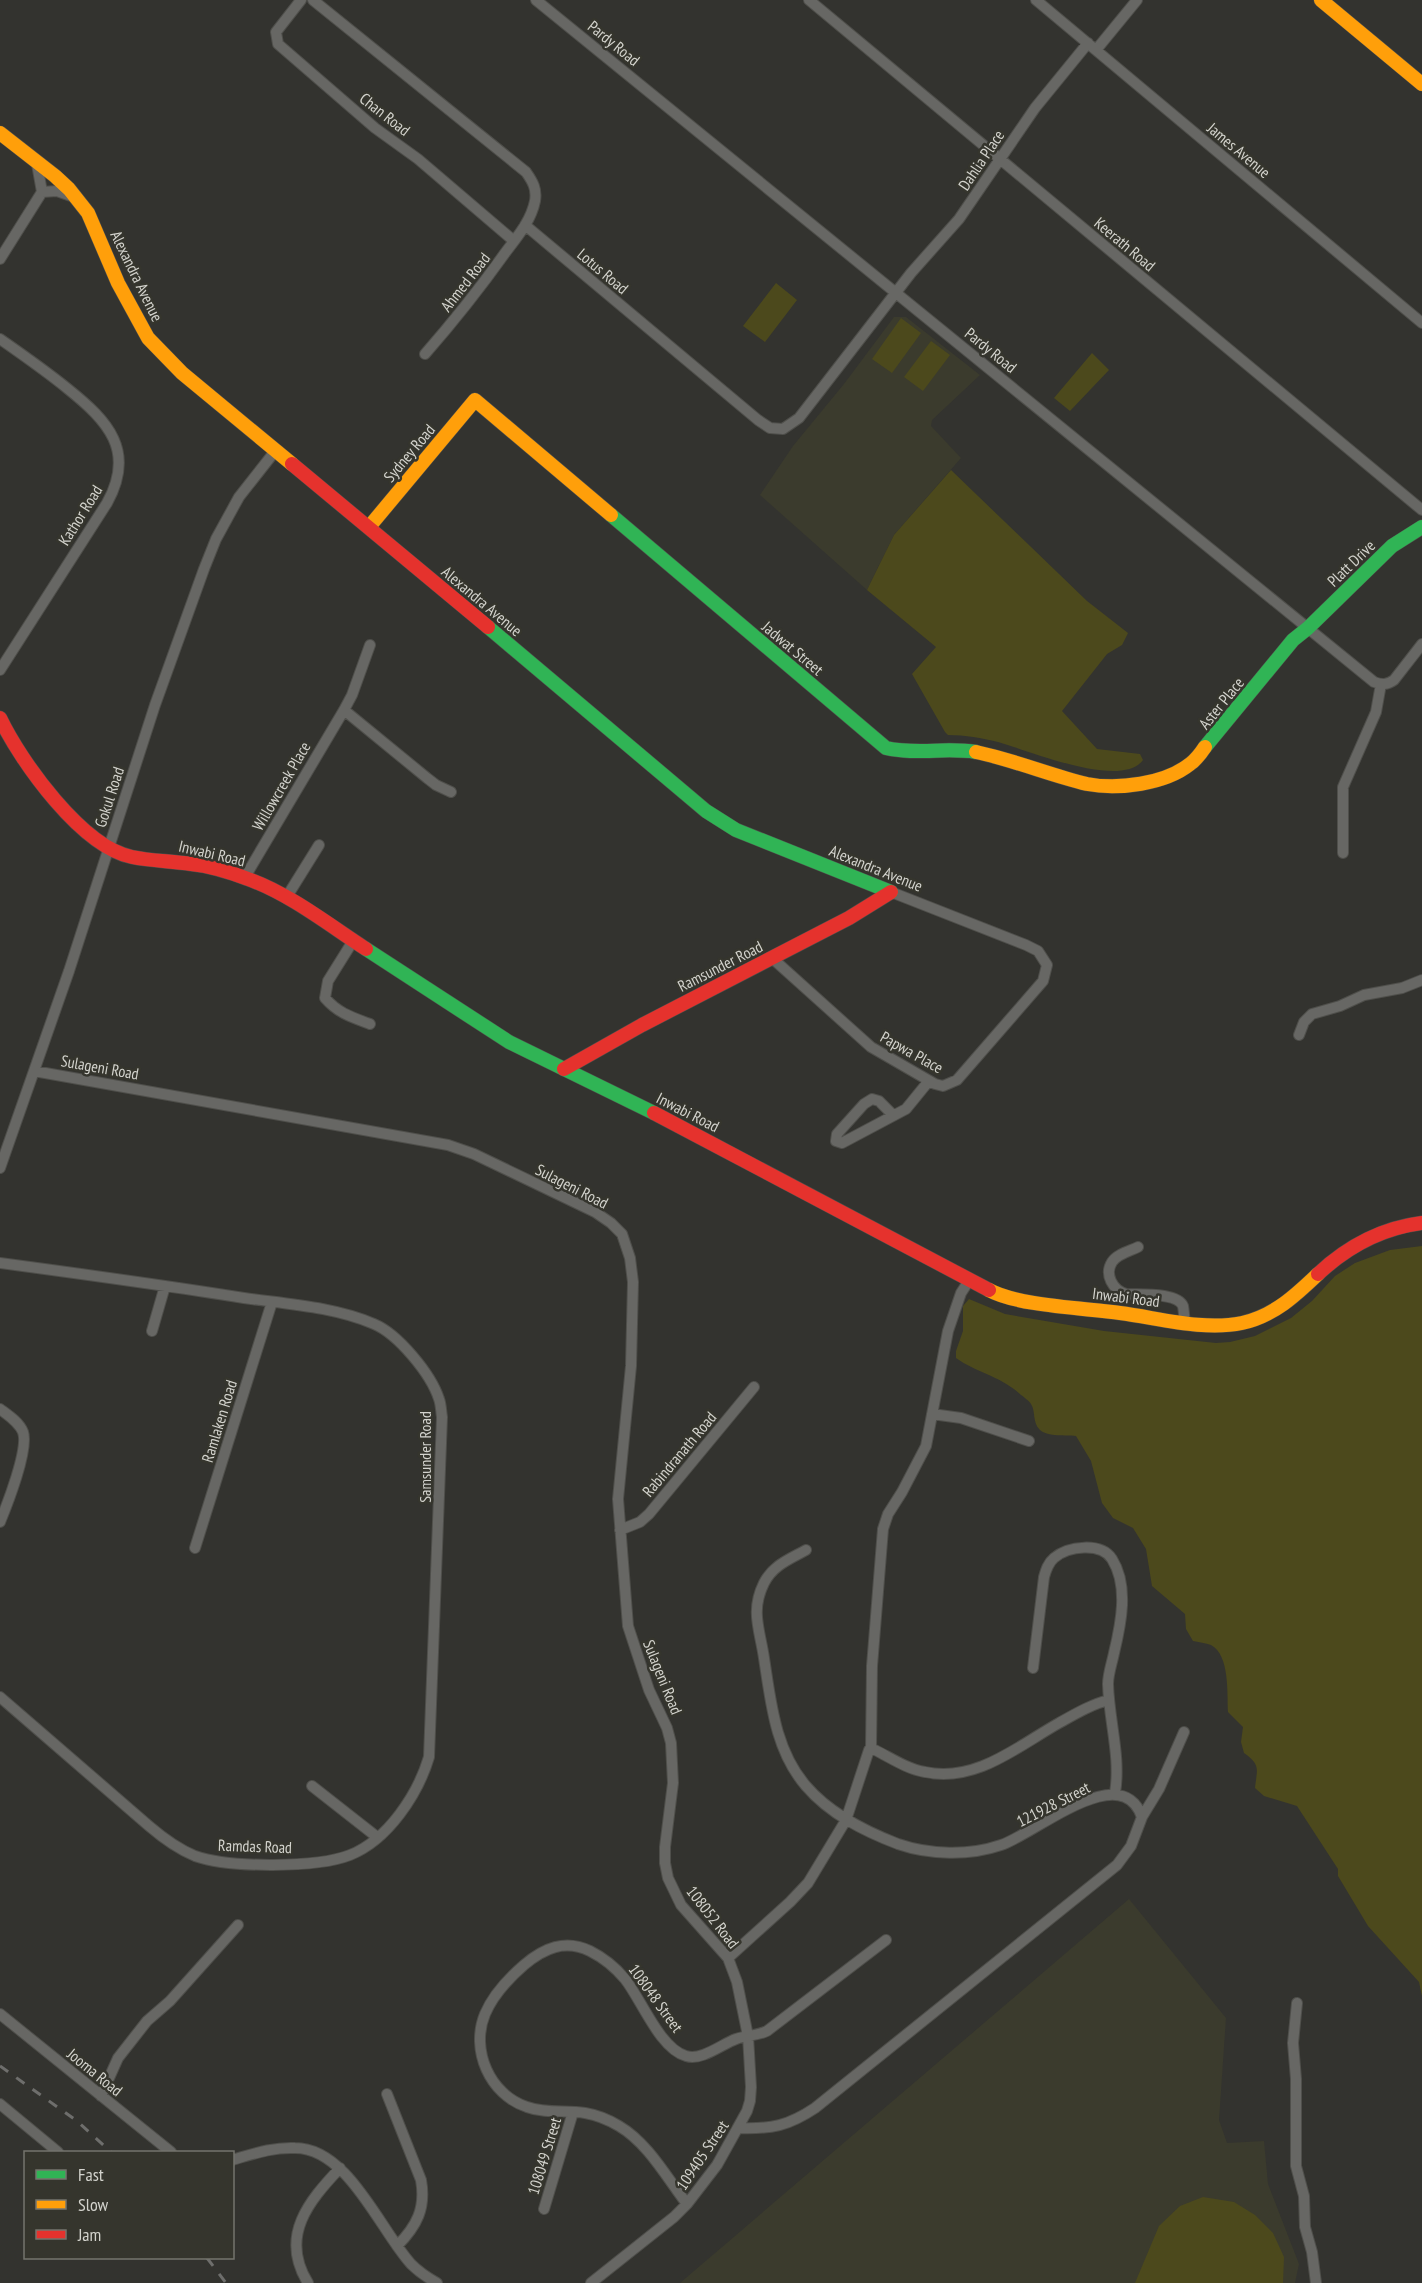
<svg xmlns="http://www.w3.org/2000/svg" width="1422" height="2283" viewBox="0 0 1422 2283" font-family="'PT Sans Narrow',sans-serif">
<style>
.built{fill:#3b3b2d}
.green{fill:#4c491c}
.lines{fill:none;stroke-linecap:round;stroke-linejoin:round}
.street-casing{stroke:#4f4f4b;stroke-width:12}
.fast-casing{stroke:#4f4f4b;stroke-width:15}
.slow-casing{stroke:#4f4f4b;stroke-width:15}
.jam-casing{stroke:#4f4f4b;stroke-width:15}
.street{stroke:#676764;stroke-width:10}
.fast{stroke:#30b455;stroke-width:14}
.slow{stroke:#ff9f0a;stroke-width:14}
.jam{stroke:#e5322d;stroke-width:14}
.rail{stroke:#6e6e6c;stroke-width:3;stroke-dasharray:10 10;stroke-linecap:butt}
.labels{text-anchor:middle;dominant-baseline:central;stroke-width:5;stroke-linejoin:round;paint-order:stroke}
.street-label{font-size:16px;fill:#d3d3cd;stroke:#35352d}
</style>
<rect width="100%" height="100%" fill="#33332f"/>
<path class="built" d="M894,317H906L980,375L932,420L931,426L961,458L894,535L867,590L760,495L793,446L844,384Z
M1129,1899L1226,2018L1219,2120L1227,2143L1264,2141L1268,2184L1299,2264L1295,2283H680Z"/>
<path class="green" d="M776,283L797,300L765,342L743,326Z
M901,318L921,333L892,373L872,359Z
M931,341L950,355L923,391L904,377Z
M1092,353L1109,370L1070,411L1054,398Z
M951,470L1087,601L1128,633L1122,645L1107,654L1062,711L1097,749L1140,754L1143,760C1121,790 1028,750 998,742C981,738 966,735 948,735L945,732L912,674L936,647L867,590L894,535Z
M1422,1246V1996L1419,1982L1368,1926L1338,1876V1869L1297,1806L1264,1796L1255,1788C1257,1769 1261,1765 1244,1753L1241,1742L1243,1727L1228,1712C1227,1694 1230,1655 1211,1645C1206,1643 1198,1642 1193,1641L1186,1629L1185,1614L1152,1586L1146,1549L1133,1528L1113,1518L1102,1503L1091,1461L1076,1436C1066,1435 1048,1437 1040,1430C1032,1422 1036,1412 1031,1404C1029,1401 1024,1397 1021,1395C1001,1376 977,1373 956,1358V1351L963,1331V1306L969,1299L1005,1314L1104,1331L1216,1343L1230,1342L1255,1336L1291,1318L1312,1301L1335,1276L1355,1263L1390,1250Z
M1203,2197L1234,2202L1255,2215L1273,2233L1284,2257L1283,2283H1135L1159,2226L1180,2206Z"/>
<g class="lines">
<g class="street-casing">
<path id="street" d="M301,0L276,32L278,44L375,128L418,159L514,241
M313,0L526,172C533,182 537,189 535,201C531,221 517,237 505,253C480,288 453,322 425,354
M536,0L1374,682C1382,685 1387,685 1394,680L1422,644
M809,0L1422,510
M1036,0L1422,323
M1096,50L1137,0
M42,192L57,191L74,197
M525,225L758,420L770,428L783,429L799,418L911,273L959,219L1035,108L1088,43
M0,259L42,192L37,164
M0,339C23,355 46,371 68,389C108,421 136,451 107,503L0,670
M344,710L427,778L436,785L451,792
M1343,853V787L1376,712L1381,684
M245,877L344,710L352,695L370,645
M286,898L319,845
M353,941L328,981L325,998C338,1013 351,1017 370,1024
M772,958L871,1047L935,1084L943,1086L957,1080L1043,981L1047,965L1038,951L1026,945L891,892
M1299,1035L1304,1022L1312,1014L1340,1006L1364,995L1402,988L1422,980
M34,1071L448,1145L474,1154L595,1212L611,1223L622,1234L630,1258L633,1282L631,1366L618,1499L628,1626L649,1690L667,1728L671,1743L673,1783L665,1847V1863L668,1878L681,1905L728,1958L737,1982L748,2036L751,2087L750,2101L747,2111L717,2165L687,2204L674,2217L591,2283
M893,1115L879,1101L872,1099L864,1104L837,1134L836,1141L842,1143L906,1109L928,1082
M0,1168L69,971L155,705L204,569L216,539L239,497L276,450
M1138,1247C1130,1251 1117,1254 1112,1262C1104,1275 1113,1290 1126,1294C1139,1295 1177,1292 1183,1306C1184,1311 1184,1317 1185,1322
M0,1263C82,1274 163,1285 244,1298C287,1304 335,1307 374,1324C398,1334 431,1374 439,1399C441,1404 441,1411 442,1417L429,1757C418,1794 388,1840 350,1855C317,1868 229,1868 195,1856C178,1849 163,1838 149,1826L0,1697
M152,1331L165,1286
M0,1409C8,1415 19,1422 23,1432C29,1449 7,1505 0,1522
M932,1414L961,1418L1029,1441
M620,1530L640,1522L649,1514L754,1387
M195,1548L272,1302
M1033,1668L1044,1577C1046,1570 1048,1563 1054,1558C1068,1546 1101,1542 1112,1559C1129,1586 1121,1624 1114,1653C1112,1663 1108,1674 1108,1684C1109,1721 1121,1757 1115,1793
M871,1749L872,1666L883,1529L888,1514L902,1492L926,1446L948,1331L961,1293L970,1279
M312,1786L377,1837
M1142,1817L1159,1789L1184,1732
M728,1958L790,1902L808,1883L846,1820L869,1750H875C891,1758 907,1769 925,1772C976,1783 1018,1746 1059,1723C1075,1714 1092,1704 1109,1700
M1297,2003L1293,2043L1296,2079V2166L1304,2196L1305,2227L1312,2252L1316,2283
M0,2014L171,2152
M387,2094L421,2180C426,2208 417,2226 397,2246
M101,2096L118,2058L147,2021L170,2001L238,1925
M0,2104L58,2152
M740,2128C772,2129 788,2126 815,2108L1117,1865L1131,1846L1142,1817C1121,1758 1035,1834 1001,1845C969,1856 930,1855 898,1844C864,1831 830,1814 806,1786C775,1750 771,1703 764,1658C760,1630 750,1611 764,1583C773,1565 790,1559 806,1550
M232,2160C253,2154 273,2147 295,2148C348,2148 380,2230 411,2264C419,2272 428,2278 437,2283
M687,2204C667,2178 648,2143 619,2126C609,2120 597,2115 585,2113C566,2110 546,2114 527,2107C490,2095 470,2050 485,2014C493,1995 509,1978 524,1965C544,1948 565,1939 590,1951C604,1958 615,1967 625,1979C641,1999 660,2049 686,2056C702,2061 722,2044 736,2039C747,2035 757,2036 767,2031L886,1940
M544,2209L573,2112
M308,2283C279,2236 309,2201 340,2168"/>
</g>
<g class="fast-casing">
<path id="fast" d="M611,515L886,748C916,755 946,747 976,752
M488,627L706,811L736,830L891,892
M1205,747L1293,640L1308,628L1392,546L1422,527
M366,949L509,1042L654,1113"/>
</g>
<g class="slow-casing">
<path id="slow" d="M1321,0L1422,84
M0,133L55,176L69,189L88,213L118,283L148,338L182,373L292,464
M369,527L475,400L611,515
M976,752C1014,760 1050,775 1087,784C1118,790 1165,784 1190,764C1196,760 1201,753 1205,747
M989,1290C1018,1306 1085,1308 1120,1313C1159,1318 1203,1331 1242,1323C1274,1316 1296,1295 1318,1274"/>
</g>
<g class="jam-casing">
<path id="jam" d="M292,464L488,627
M0,718C21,762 82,847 132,857C151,861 171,861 191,864C210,866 230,872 248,879C290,894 329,925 366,949
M564,1069L642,1025L849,918L891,892
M654,1113L989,1290
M1318,1274C1348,1246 1382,1228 1422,1223"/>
</g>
<use href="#street" class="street"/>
<use href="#fast" class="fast"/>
<use href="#slow" class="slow"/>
<use href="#jam" class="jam"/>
<path class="rail" d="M0,2066L77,2121L111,2152
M207,2258L226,2283"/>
</g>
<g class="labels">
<g class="street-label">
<text transform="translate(614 43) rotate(39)">Pardy Road</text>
<text transform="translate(385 114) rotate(38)">Chan Road</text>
<text transform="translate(1239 150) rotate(40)">James Avenue</text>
<text transform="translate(981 160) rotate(-56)">Dahlia Place</text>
<text transform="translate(1125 244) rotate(40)">Keerath Road</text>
<text transform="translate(603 271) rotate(40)">Lotus Road</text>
<text transform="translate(137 276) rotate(64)">Alexandra Avenue</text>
<text transform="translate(465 282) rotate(-52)">Ahmed Road</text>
<text transform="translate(991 350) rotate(39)">Pardy Road</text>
<text transform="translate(409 453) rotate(-50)">Sydney Road</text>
<text transform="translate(80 515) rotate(-58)">Kathor Road</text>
<text transform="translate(1351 563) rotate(-44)">Platt Drive</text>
<text transform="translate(482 601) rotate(40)">Alexandra Avenue</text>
<text transform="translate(793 648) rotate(40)">Jadwat Street</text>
<text transform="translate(1221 703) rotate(-51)">Aster Place</text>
<text transform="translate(281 786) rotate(-60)">Willowcreek Place</text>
<text transform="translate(109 797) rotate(-72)">Gokul Road</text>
<text transform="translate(212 853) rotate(13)">Inwabi Road</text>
<text transform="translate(876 868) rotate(22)">Alexandra Avenue</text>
<text transform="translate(720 966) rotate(-27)">Ramsunder Road</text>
<text transform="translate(912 1052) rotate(29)">Papwa Place</text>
<text transform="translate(100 1067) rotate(10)">Sulageni Road</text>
<text transform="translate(688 1112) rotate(27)">Inwabi Road</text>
<text transform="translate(572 1186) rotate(27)">Sulageni Road</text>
<text transform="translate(1126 1297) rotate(7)">Inwabi Road</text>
<text transform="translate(219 1421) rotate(-73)">Ramlaken Road</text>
<text transform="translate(679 1454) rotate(-50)">Rabindranath Road</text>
<text transform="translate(425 1457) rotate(-90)">Samsunder Road</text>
<text transform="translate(663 1677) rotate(68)">Sulageni Road</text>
<text transform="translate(1053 1804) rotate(-27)">121928 Street</text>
<text transform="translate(255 1846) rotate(2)">Ramdas Road</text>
<text transform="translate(713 1917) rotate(52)">108052 Road</text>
<text transform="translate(656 1998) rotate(54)">108048 Street</text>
<text transform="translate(95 2072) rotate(39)">Jooma Road</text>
<text transform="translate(702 2155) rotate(-56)">109405 Street</text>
<text transform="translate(544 2156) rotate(-73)">108049 Street</text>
</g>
</g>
<rect x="24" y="2151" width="210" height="108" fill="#35352d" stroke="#74746d" stroke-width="1.5"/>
<rect x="36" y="2170" width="30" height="9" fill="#30b455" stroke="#74746d" stroke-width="1.5"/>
<text x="78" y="2181" font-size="18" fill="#d3d3cd">Fast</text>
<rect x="36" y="2200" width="30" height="9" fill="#ff9f0a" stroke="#74746d" stroke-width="1.5"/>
<text x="78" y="2211" font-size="18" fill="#d3d3cd">Slow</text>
<rect x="36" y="2230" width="30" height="9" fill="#e5322d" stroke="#74746d" stroke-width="1.5"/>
<text x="78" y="2241" font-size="18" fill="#d3d3cd">Jam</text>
</svg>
